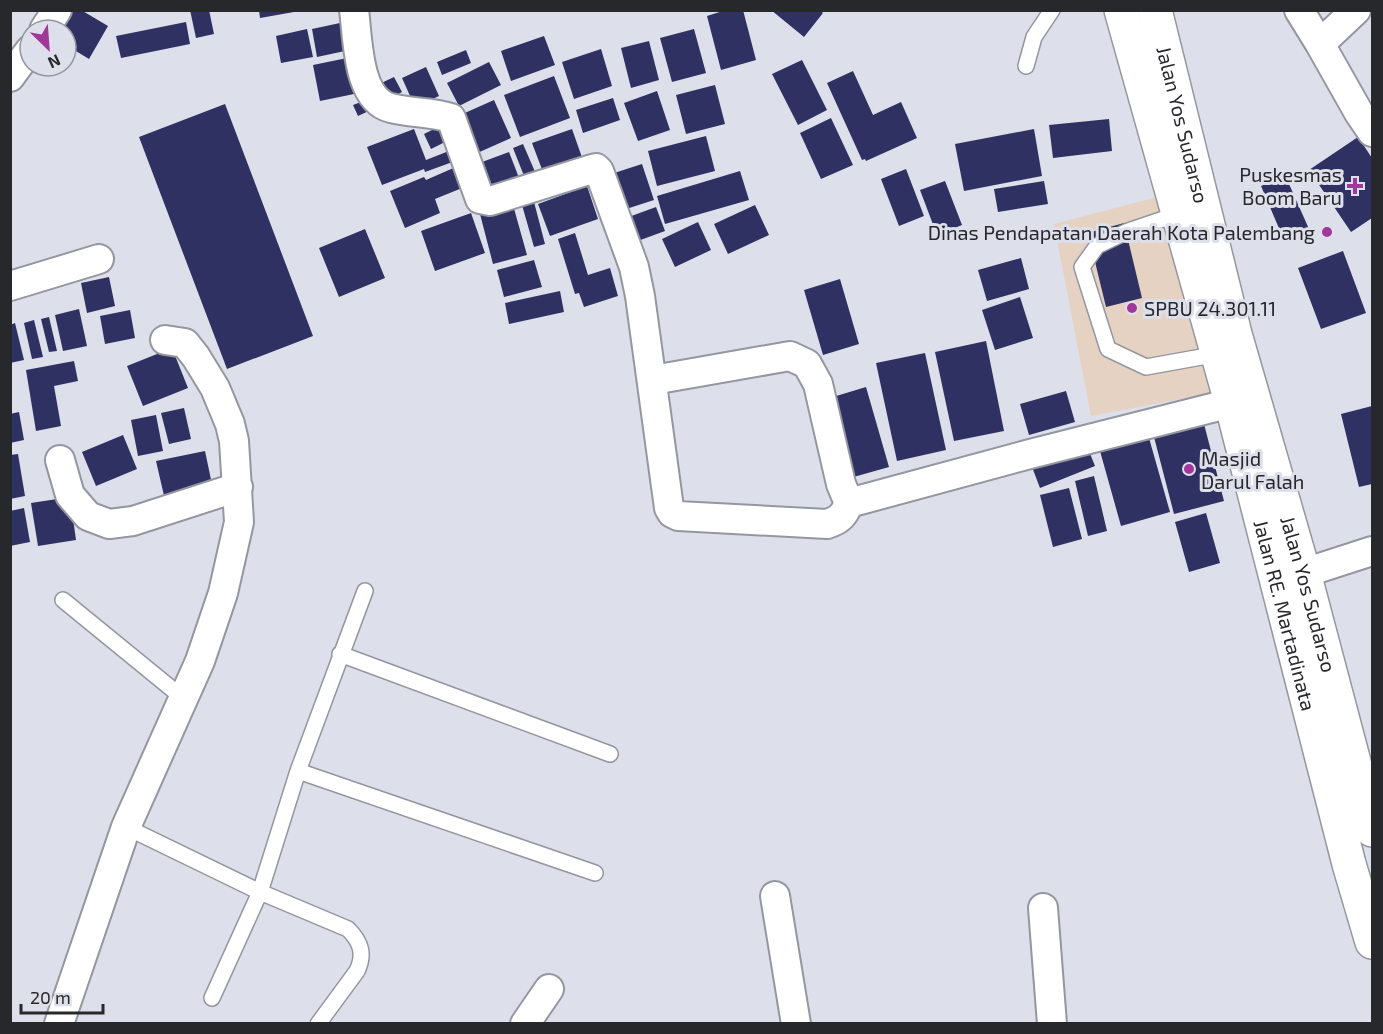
<svg xmlns="http://www.w3.org/2000/svg" width="1383" height="1034" viewBox="0 0 1383 1034" font-family="'Exo 2',sans-serif">
<style>
.commercial{fill:#e6d2c3}
.building{fill:#2e3162}
.lines{fill:none;stroke-linecap:round;stroke-linejoin:round}
.service-casing{stroke:#9496a0;stroke-width:18}
.minor-casing{stroke:#9496a0;stroke-width:32}
.trunk-casing{stroke:#9496a0;stroke-width:36}
.service{stroke:#fff;stroke-width:15}
.minor{stroke:#fff;stroke-width:28}
.trunk{stroke:#fff;stroke-width:33}
.poi-dot{fill:#a03799;stroke:#dddfea;stroke-width:2}
.labels{text-anchor:middle;dominant-baseline:central;stroke-width:6;stroke-linejoin:round;paint-order:stroke}
.street-label{font-size:20px;fill:#27282c;stroke:#dddfea}
.poi-label{font-size:20px;fill:#27282c;stroke:#dddfea;text-anchor:end}
</style>
<rect width="100%" height="100%" fill="#dddfea"/>
<path class="commercial" d="M1161,196L1217,392L1091,416L1054,224Z"/>
<path class="building" d="M67,10H81L108,26L89,59L66,45V30H55Z
M190,10H209L214,34L196,38Z
M259,10H294V12L260,18Z
M726,10H743L756,60L721,70L707,16Z
M771,10H820L823,13L804,37Z
M186,22L190,44L121,58L116,36Z
M340,23L345,51L317,57L312,29Z
M307,29L313,57L281,63L276,36Z
M694,29L706,73L672,82L660,38Z
M544,36L555,65L511,81L501,51Z
M649,41L659,80L631,88L621,48Z
M601,49L612,86L574,99L562,62Z
M466,50L471,63L442,75L437,62Z
M347,58L354,94L320,101L313,65Z
M802,60L827,110L798,125L772,74Z
M489,62L501,85L459,106L447,83Z
M426,67L439,96L415,107L402,78Z
M853,71L873,115L901,102L917,138L866,161L865,159L862,160L827,83Z
M554,76L570,118L520,137L504,95Z
M394,77L402,92L383,102L375,86Z
M715,85L725,124L686,134L676,95Z
M657,91L670,130L638,141L624,103Z
M613,98L620,120L583,133L576,110Z
M369,99L373,109L358,116L353,105Z
M494,100L511,138L475,154L458,116Z
M225,104L313,336L227,369L139,137Z
M831,118L853,165L821,179L800,133Z
M1109,119L1112,151L1053,158L1049,125Z
M446,123L453,138L431,149L424,134Z
M414,129L426,160L454,149L458,160L425,172L424,169L382,185L367,147Z
M572,129L585,166L546,180L532,143Z
M1034,129L1042,176L964,191L955,144Z
M706,136L715,171L657,186L648,151Z
M1358,137L1372,158V218L1351,232L1309,170Z
M523,144L539,181L528,186L513,148Z
M509,152L521,183L487,197L474,165Z
M642,164L654,200L620,211L608,175Z
M458,166L467,186L435,199L440,213L405,228L390,191L424,177L426,180Z
M906,169L924,216L899,226L881,179Z
M740,171L749,200L665,224L657,196Z
M1285,175L1309,229L1284,240L1261,186Z
M945,181L962,225L937,235L920,190Z
M1044,181L1048,204L998,212L994,189Z
M587,186L598,219L550,236L538,204Z
M534,202L545,244L534,247L522,205Z
M513,205L527,255L493,264L480,214Z
M755,205L769,235L728,254L714,224Z
M656,207L665,231L635,242L626,218Z
M471,213L485,253L435,271L421,231Z
M698,222L711,250L675,267L662,239Z
M1124,223L1142,298L1106,307L1088,233Z
M365,229L385,278L339,297L319,248Z
M575,233L588,275L610,268L618,296L584,307L579,293L575,294L558,239Z
M1343,251L1366,313L1321,329L1298,268Z
M1021,258L1029,289L987,301L978,270Z
M534,260L542,287L504,297L497,270Z
M109,277L115,306L87,313L81,283Z
M840,279L859,344L823,355L804,290Z
M560,291L564,312L509,324L505,303Z
M1020,297L1033,338L995,350L982,310Z
M79,309L87,346L63,351L55,315Z
M130,310L135,338L105,344L100,316Z
M49,317L57,351L49,352L41,319Z
M34,320L43,357L32,359L24,323Z
M15,323L24,360L10,363V325Z
M986,341L1004,431L954,441L935,352Z
M172,348L188,388L143,406L127,366Z
M925,353L946,450L897,461L876,363Z
M74,361L78,381L54,386L61,426L36,431L26,370Z
M866,387L889,467L843,480L823,400Z
M1066,391L1075,422L1029,435L1020,404Z
M1372,406V484L1359,487L1341,414Z
M184,408L191,439L169,444L161,413Z
M19,412L24,440L10,443V414Z
M156,415L163,451L138,456L131,420Z
M1204,424L1224,501L1174,514L1154,437Z
M123,435L137,469L96,486L82,452Z
M1149,438L1170,512L1121,526L1100,451Z
M1087,446L1095,466L1040,488L1032,467Z
M205,451L213,489L165,500L156,461Z
M18,454L25,496L10,499V455Z
M1094,476L1107,531L1088,536L1075,481Z
M1069,488L1082,539L1053,547L1040,495Z
M70,497L76,540L38,546L31,503Z
M24,508L30,542L10,546V511Z
M1206,513L1220,563L1189,572L1175,522Z"/>
<g class="lines">
<g class="service-casing">
<path id="service" d="M1026,66L1034,37L1052,10
M1178,214L1128,231L1097,246L1082,267L1108,349L1146,367L1218,354
M63,600L183,698
M340,654L610,754
M298,771L595,873
M126,827L260,892L212,998
M318,1024L357,971C365,954 361,942 348,929L260,892L298,771L365,591"/>
</g>
<g class="minor-casing">
<path id="minor" d="M354,10C358,39 357,100 391,108C410,113 432,112 451,118L480,199L490,201L592,169L596,168L599,171L634,267L640,296L669,508L672,513L678,516L827,524C840,520 844,515 849,503L841,484L818,384L807,364L790,356L653,380
M1299,10L1320,44
M1356,10L1320,44L1359,113L1372,132
M44,30L57,10
M10,77L30,50
M10,286L99,259
M60,460L70,495L88,516L109,524L133,521L238,487
M849,503L1030,454L1251,398
M1285,582L1304,573L1372,551
M775,896L796,1024
M1043,908L1052,1024
M59,1024L126,827L200,661L223,593L239,522L234,441L230,424L215,388L196,357L185,343L165,340
M525,1024L549,989"/>
</g>
<g class="trunk-casing">
<g id="trunk">
<path id="s1" d="M1121,10L1231,402L1349,864L1372,942"/>
<path id="s2" d="M1155,10L1235,334L1304,573L1372,830"/>
</g>
</g>
<use href="#service" class="service"/>
<use href="#minor" class="minor"/>
<use href="#trunk" class="trunk"/>
</g>
<g class="poi-dot">
<path d="M1352 177h6v6h6v6h-6v6h-6v-6h-6v-6h6z"/>
<circle cx="1327" cy="232" r="6"/>
<circle cx="1132" cy="308" r="6"/>
<circle cx="1189" cy="469" r="6"/>
</g>
<g class="labels">
<g class="street-label">
<text stroke="none"><textPath href="#s2" startOffset="118">Jalan Yos Sudarso</textPath></text>
<text stroke="none"><textPath href="#s2" startOffset="604">Jalan Yos Sudarso</textPath></text>
<text stroke="none"><textPath href="#s1" startOffset="627">Jalan RE. Martadinata</textPath></text>
</g>
<g class="poi-label">
<text x="1342" y="174">Puskesmas<tspan x="1342" dy="23">Boom Baru</tspan></text>
<text x="1315" y="232">Dinas Pendapatan Daerah Kota Palembang</text>
<text x="1144" y="308" text-anchor="start">SPBU 24.301.11</text>
<text x="1201" y="458" text-anchor="start">Masjid<tspan x="1201" dy="23">Darul Falah</tspan></text>
</g>
</g>
<rect width="1383" height="1034" fill="none" stroke="#27282c" stroke-width="24"/>
<g transform="translate(48 48) rotate(155)"><circle r="28" fill="#dddfea" stroke="#94969e" stroke-width="1.5"/>
<path d="M0-4.5L10 22L0 15L-10 22Z" fill="#a03799"/>
<text y="-9" font-size="16" font-weight="bold" text-anchor="middle" fill="#27282c">N</text>
</g>
<path d="M21 1004v9h82v-9" fill="none" stroke="#27282c" stroke-width="3"/>
<text x="30" y="1004" font-size="18" fill="#27282c" stroke="#dddfea" stroke-width="4.5" paint-order="stroke">20 m</text>
</svg>
